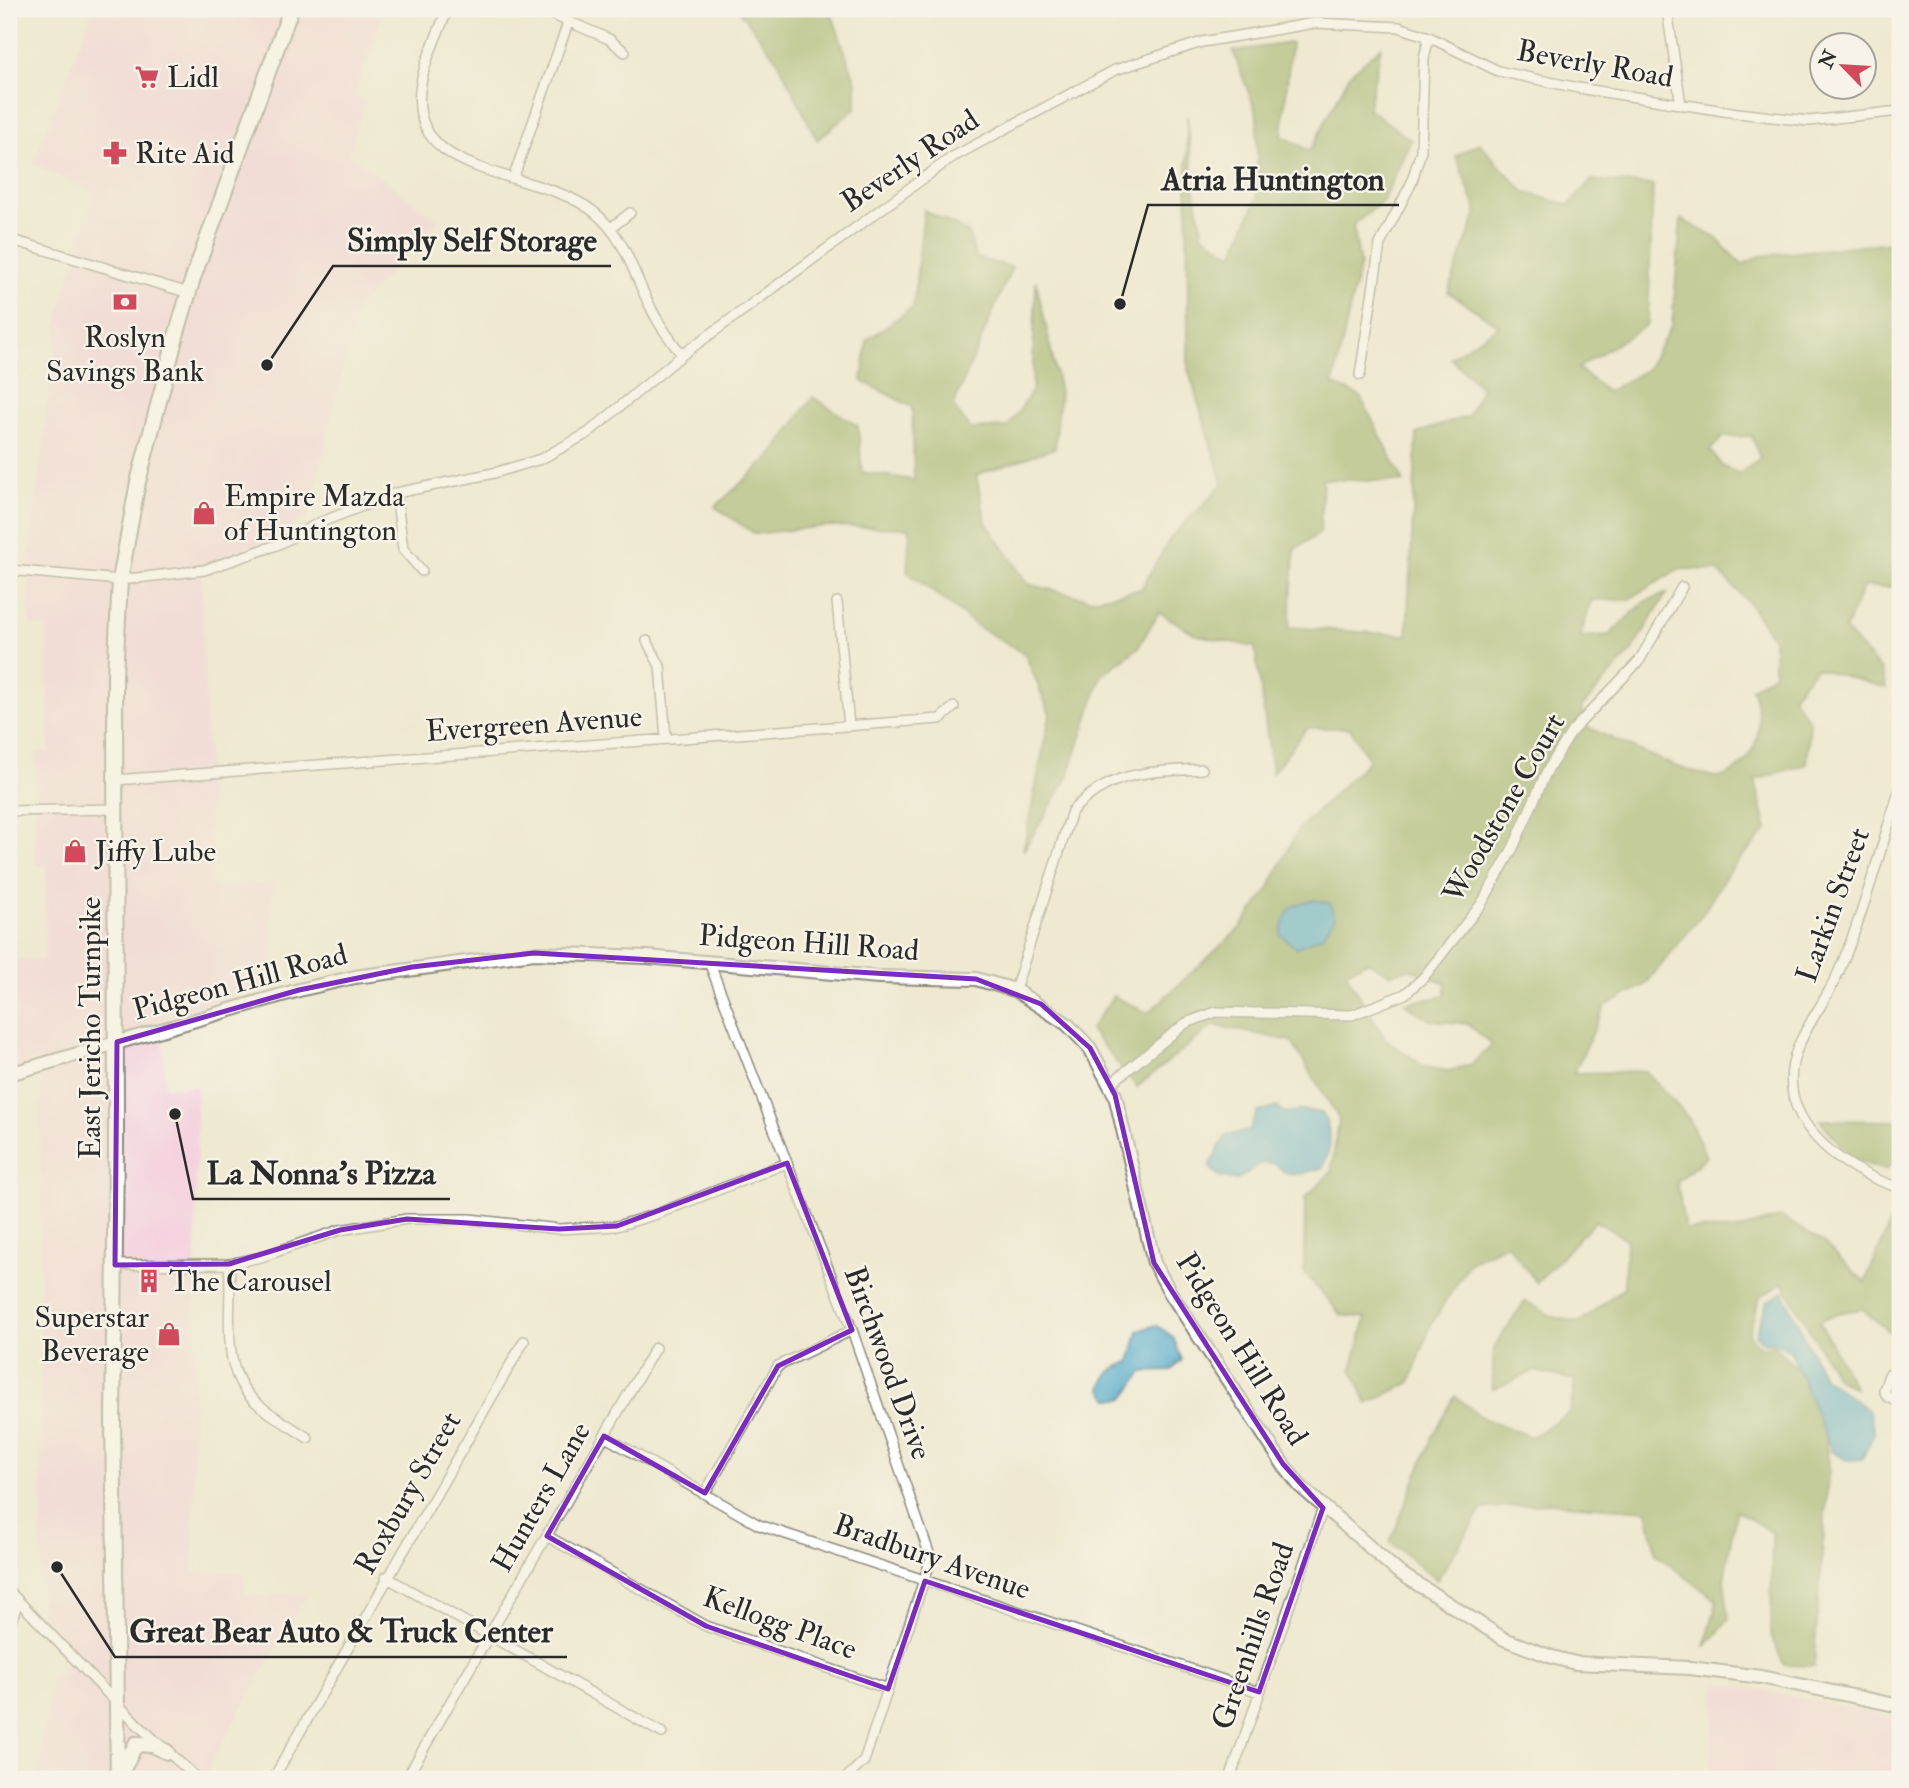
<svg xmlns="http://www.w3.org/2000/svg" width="1909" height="1788" viewBox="0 0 1909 1788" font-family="'IM FELL Double Pica',serif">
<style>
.built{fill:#f4cfde}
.forest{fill:#91a95a;stroke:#5e6a42;stroke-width:2;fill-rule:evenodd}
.water{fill:#49a6c7;stroke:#3a6879;stroke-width:2}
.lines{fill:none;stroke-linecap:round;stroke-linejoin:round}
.street-casing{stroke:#8c8a7e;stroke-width:12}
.secondary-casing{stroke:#8c8a7e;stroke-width:16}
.primary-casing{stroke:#8c8a7e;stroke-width:18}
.street{stroke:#fff;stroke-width:9}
.secondary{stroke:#fff;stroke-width:12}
.primary{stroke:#fff;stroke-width:14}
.marked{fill:none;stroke:#7b2cbf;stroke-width:5;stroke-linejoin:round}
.labels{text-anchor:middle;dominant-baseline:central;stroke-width:5;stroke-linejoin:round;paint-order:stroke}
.street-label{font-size:30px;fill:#2b2b2b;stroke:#f7f3e8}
.poi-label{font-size:30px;fill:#2b2b2b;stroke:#f7f3e8;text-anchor:start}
.leader{fill:none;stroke:#2b2b2b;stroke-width:2.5}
.callout-dot{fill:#2b2b2b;stroke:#f7f3e8;stroke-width:2.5}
.callout-label{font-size:32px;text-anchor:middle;font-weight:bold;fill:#2b2b2b;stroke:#f7f3e8;stroke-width:5;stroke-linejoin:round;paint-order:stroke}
</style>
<rect width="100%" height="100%" fill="#f7f3e8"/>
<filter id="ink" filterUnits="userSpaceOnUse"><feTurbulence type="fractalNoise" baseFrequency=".0143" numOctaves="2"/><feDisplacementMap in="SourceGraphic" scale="14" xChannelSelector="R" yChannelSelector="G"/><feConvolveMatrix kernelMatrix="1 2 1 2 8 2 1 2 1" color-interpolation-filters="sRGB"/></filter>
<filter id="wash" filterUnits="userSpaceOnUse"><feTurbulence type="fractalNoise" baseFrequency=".00686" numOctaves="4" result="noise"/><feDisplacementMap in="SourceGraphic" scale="28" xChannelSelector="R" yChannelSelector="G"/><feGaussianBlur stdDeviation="1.57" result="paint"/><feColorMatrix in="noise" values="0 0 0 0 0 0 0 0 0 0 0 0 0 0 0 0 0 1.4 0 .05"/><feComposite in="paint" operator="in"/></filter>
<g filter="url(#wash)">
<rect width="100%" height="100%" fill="#eee9d0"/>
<path class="built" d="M93,9H385L354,95L366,101L348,154L439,221L358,307L308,517L201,576L212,886L272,883L273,983L162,1021L165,1087H197L193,1572H243L244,1595L307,1594L202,1779H36L52,1680L68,1662L41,1634L40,1059L9,1069V959H44L47,865L35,864V753L49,752L47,627L30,626L28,565L59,313L94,193L33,164Z
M1716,1684L1757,1689L1900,1718V1779H1710Z"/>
<path class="forest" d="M738,9H830L856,83V108L817,140L778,61Z
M1291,43L1282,136L1310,151L1350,74L1381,47L1368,108L1411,140L1383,201L1353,225L1360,264L1333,384L1360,396L1404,482L1323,479L1320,533L1295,549L1289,627L1407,635L1417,433L1468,416L1482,388L1450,358L1499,326L1448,292L1477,212L1456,156L1479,143L1524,192L1569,205L1592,180L1653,185L1648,324L1578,368L1607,392L1647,369L1672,325L1681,219L1716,238L1742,265L1760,256L1900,241V587H1863L1845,630L1881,670L1886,688L1816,668L1792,696L1810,722L1807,764L1755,780L1767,830L1728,872L1704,912L1645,985L1605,1006L1574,1073L1646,1071L1689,1119L1706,1157L1677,1182L1685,1229L1737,1230L1782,1217L1824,1243L1865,1282L1896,1209L1900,1212V1341L1862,1309L1837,1313L1819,1321L1855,1388L1837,1379L1783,1283L1760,1297L1748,1334L1761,1348L1774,1345L1803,1375L1823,1428L1829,1463L1814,1666L1784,1665L1771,1636L1772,1533L1736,1510L1724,1580L1729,1620L1705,1647L1717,1601L1656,1554L1647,1510L1548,1503L1482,1509L1437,1580L1390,1542L1433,1436L1455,1396L1483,1418L1531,1437L1570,1412L1575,1380L1534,1371L1492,1390L1494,1347L1525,1301L1553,1317L1580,1322L1624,1287L1626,1239L1595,1221L1537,1283L1507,1244L1470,1262L1431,1325L1410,1383L1367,1404L1352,1369L1366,1318L1341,1315L1304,1272L1305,1198L1331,1172L1339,1119L1291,1041L1213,1025L1137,1087L1090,1030L1113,996L1148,1013L1239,929L1268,890L1298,830L1369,760L1350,728H1307L1272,773L1255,647L1197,635L1159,612L1138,648L1102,675L1067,779L1023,851L1050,714L1025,654L980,628L907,572L910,528L826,526L755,534L715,507L772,455L813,397L858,426L862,472L914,480L912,407L862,381L867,340L913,307L924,210L968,232L976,258L1012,267L953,406L971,429L1008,427L1032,391L1036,280L1060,392L1055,448L976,475L986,522L1028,584L1090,599L1141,589L1171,537L1223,484L1188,369L1187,115L1195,193L1203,235L1233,255L1257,198V115L1233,51ZM1752,436L1760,459L1739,474L1722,466L1710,450L1723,437ZM1679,569L1717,570L1748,602L1774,640V673L1752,688C1759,711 1763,729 1752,751C1748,760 1735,773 1724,776C1700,783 1614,738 1587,727L1582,707L1631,652L1667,593L1644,602L1609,635L1580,637L1592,600H1628ZM1367,961L1390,974L1409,969L1446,983L1445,996L1405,1003L1429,1020L1468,1024L1492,1045L1472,1064L1449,1071L1425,1067L1385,1039L1346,973Z
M1820,1120L1900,1121V1158L1885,1170L1853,1160Z"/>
<path class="water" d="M1315,900L1330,903L1335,918L1322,936L1296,948L1280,934C1288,908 1288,904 1315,900Z
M1277,1107L1285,1113L1303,1110L1322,1113C1333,1134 1332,1147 1322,1168L1301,1174L1285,1173L1276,1164L1262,1163L1237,1180L1219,1176L1209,1167L1226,1135L1249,1131L1257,1112Z
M1783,1292L1823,1377L1869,1411L1874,1434L1862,1459L1847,1460L1832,1452L1791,1352L1774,1342L1764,1343L1755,1335L1767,1302Z
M1156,1325L1173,1337L1182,1360L1170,1371L1143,1372L1124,1399H1109L1101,1388C1107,1372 1114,1367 1130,1362L1138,1331Z"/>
</g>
<g filter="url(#ink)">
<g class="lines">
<g class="street-casing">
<path id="street" d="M448,9C439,31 427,54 422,78C399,183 537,166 594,212C626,238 632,271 650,306C658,324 670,339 682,355
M540,9L609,39L625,52
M1667,9L1681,105
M9,25L15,9
M514,176L569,20
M612,227L630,213
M9,239L189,293
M1360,375L1380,244L1411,184L1421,151L1424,58L1429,37
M396,493L403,549L422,571
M9,570L120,580L204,570L277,545L319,523L396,493L494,473L541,459L588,433L682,355L951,158L1115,70L1202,42L1315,23L1399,27L1429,37L1498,71L1578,88L1737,113L1809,121L1900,111
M837,602L849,726
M647,641L660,666L666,738
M115,780L940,719L954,707
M1900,789C1880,849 1864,913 1839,971C1828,998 1809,1020 1798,1047C1769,1118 1841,1170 1900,1188
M9,811L115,809
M709,962L852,1330L931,1559L864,1761L845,1779
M1015,990L1072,811C1111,770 1149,772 1202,769
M1110,1084L1186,1023L1216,1012L1352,1015L1405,994L1423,978L1482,903L1513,848L1546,773L1572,731L1639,661L1682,587
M229,1264C234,1310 216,1370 258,1404C273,1417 292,1427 308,1438
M115,1265L229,1264L261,1257L340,1230L407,1219H469L559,1229L617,1226L654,1215L787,1163
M1899,1359L1900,1361
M1900,1371L1889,1375L1884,1390L1887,1396L1900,1403
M604,1436L759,1525L1259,1692
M705,1493L778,1366L852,1330
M547,1536L706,1626L888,1689
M386,1577L662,1733
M9,1591L138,1725L198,1779
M9,1627L18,1601
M273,1779L524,1341
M406,1779L655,1348
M1230,1779L1323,1508"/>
</g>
<g class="secondary-casing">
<path id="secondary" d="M9,1074L299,990L355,977L534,953L647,957L879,977L976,979L1015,990L1067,1024L1090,1048L1115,1095L1154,1263L1171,1294L1283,1464L1300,1486L1397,1571L1504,1639L1552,1657L1575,1663L1690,1668L1761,1677L1900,1706"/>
</g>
<g class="primary-casing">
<path id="primary" d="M122,1771L136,1744L153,1745L167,1752
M118,1779L113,1421L116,1148L115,676L120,580L138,482L176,336L193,278L291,9"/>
</g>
<use href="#street" class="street"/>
<use href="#secondary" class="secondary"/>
<use href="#primary" class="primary"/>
</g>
</g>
<path d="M0 0H1909V1788H0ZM534,953L976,979L1041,1004L1090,1048L1115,1095L1154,1263L1283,1464L1323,1508L1259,1692L925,1581L888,1689L706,1626L547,1536L604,1436L705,1493L778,1366L852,1330L787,1163L617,1226L559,1229L407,1219L340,1230L229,1264L115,1265L117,1042L299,990L412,967Z" fill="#eee9d0" fill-opacity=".55" fill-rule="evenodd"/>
<path class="marked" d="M534,953L976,979L1041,1004L1090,1048L1115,1095L1154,1263L1283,1464L1323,1508L1259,1692L925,1581L888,1689L706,1626L547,1536L604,1436L705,1493L778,1366L852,1330L787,1163L617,1226L559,1229L407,1219L340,1230L229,1264L115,1265L117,1042L299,990L412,967Z"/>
<defs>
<g id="supermarket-bare" transform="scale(1.89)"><path d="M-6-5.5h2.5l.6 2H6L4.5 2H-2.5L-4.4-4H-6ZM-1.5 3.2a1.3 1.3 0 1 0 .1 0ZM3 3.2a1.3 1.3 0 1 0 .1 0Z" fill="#d1495b" stroke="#f7f3e8" stroke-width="2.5" paint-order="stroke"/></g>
<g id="pharmacy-bare" transform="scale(1.89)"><path d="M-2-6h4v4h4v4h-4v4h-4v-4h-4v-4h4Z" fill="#d1495b" stroke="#f7f3e8" stroke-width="2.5" paint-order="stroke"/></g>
<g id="bank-bare" transform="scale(1.89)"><path d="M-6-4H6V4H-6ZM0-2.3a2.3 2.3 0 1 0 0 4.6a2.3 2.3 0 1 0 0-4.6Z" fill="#d1495b" stroke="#f7f3e8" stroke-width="2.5" paint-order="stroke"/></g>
<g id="shop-bare" transform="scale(1.89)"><path d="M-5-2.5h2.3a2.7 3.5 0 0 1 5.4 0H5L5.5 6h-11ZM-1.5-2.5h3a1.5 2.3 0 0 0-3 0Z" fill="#d1495b" stroke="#f7f3e8" stroke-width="2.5" paint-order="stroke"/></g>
<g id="building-bare" transform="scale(1.89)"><path d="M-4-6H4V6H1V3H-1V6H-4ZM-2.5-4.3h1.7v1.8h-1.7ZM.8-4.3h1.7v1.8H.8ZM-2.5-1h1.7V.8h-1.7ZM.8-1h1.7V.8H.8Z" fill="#d1495b" stroke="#f7f3e8" stroke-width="2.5" paint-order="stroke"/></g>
</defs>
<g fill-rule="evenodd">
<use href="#supermarket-bare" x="147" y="77"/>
<use href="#pharmacy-bare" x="115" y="153"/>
<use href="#bank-bare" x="125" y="302"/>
<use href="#shop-bare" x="204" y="513"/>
<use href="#shop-bare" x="75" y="851"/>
<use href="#building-bare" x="149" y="1281"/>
<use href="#shop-bare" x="169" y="1334"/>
</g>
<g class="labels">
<g class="street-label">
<text transform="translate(1595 64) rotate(10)">Beverly Road</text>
<text transform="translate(910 161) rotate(-34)">Beverly Road</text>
<text transform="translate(534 724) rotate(-4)">Evergreen Avenue</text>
<text transform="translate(1504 808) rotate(-60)">Woodstone Court</text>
<text transform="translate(1833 905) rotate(-70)">Larkin Street</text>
<text transform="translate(809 943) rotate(4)">Pidgeon Hill Road</text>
<text transform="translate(240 982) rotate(-15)">Pidgeon Hill Road</text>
<text transform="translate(90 1028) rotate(-90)">East Jericho Turnpike</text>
<text transform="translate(1242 1349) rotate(58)">Pidgeon Hill Road</text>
<text transform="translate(888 1363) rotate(70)">Birchwood Drive</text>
<text transform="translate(408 1493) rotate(-60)">Roxbury Street</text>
<text transform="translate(541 1497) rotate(-60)">Hunters Lane</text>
<text transform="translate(932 1557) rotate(19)">Bradbury Avenue</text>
<text transform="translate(780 1623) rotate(20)">Kellogg Place</text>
<text transform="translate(1253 1636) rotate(-71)">Greenhills Road</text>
</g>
<g class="poi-label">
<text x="167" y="77">Lidl</text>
<text x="135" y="153">Rite Aid</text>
<text x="125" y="337" text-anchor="middle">Roslyn<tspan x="125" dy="34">Savings Bank</tspan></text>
<text x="224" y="496">Empire Mazda<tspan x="224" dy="34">of Huntington</tspan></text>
<text x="95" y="851">Jiffy Lube</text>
<text x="169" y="1281">The Carousel</text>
<text x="149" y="1317" text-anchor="end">Superstar<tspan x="149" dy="34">Beverage</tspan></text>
</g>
</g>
<path class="leader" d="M1120 304L1148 205H1399M267 365L333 266H611M175 1114L193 1199H450M57 1567L115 1657H567"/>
<g class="callout-dot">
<circle cx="1120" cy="304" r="7"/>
<circle cx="267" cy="365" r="7"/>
<circle cx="175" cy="1114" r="7"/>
<circle cx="57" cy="1567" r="7"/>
</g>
<g class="callout-label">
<text x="1273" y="190">Atria Huntington</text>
<text x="472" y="251">Simply Self Storage</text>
<text x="321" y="1184">La Nonna's Pizza</text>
<text x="341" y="1642">Great Bear Auto &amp; Truck Center</text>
</g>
<rect width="1909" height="1788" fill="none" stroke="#f7f3e8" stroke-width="35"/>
<g transform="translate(1843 66) rotate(295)"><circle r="33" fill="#f7f3e8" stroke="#a5a39c" stroke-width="2"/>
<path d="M0-5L12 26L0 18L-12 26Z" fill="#d1495b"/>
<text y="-10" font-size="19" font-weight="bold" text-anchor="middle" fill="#2b2b2b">N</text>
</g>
</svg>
